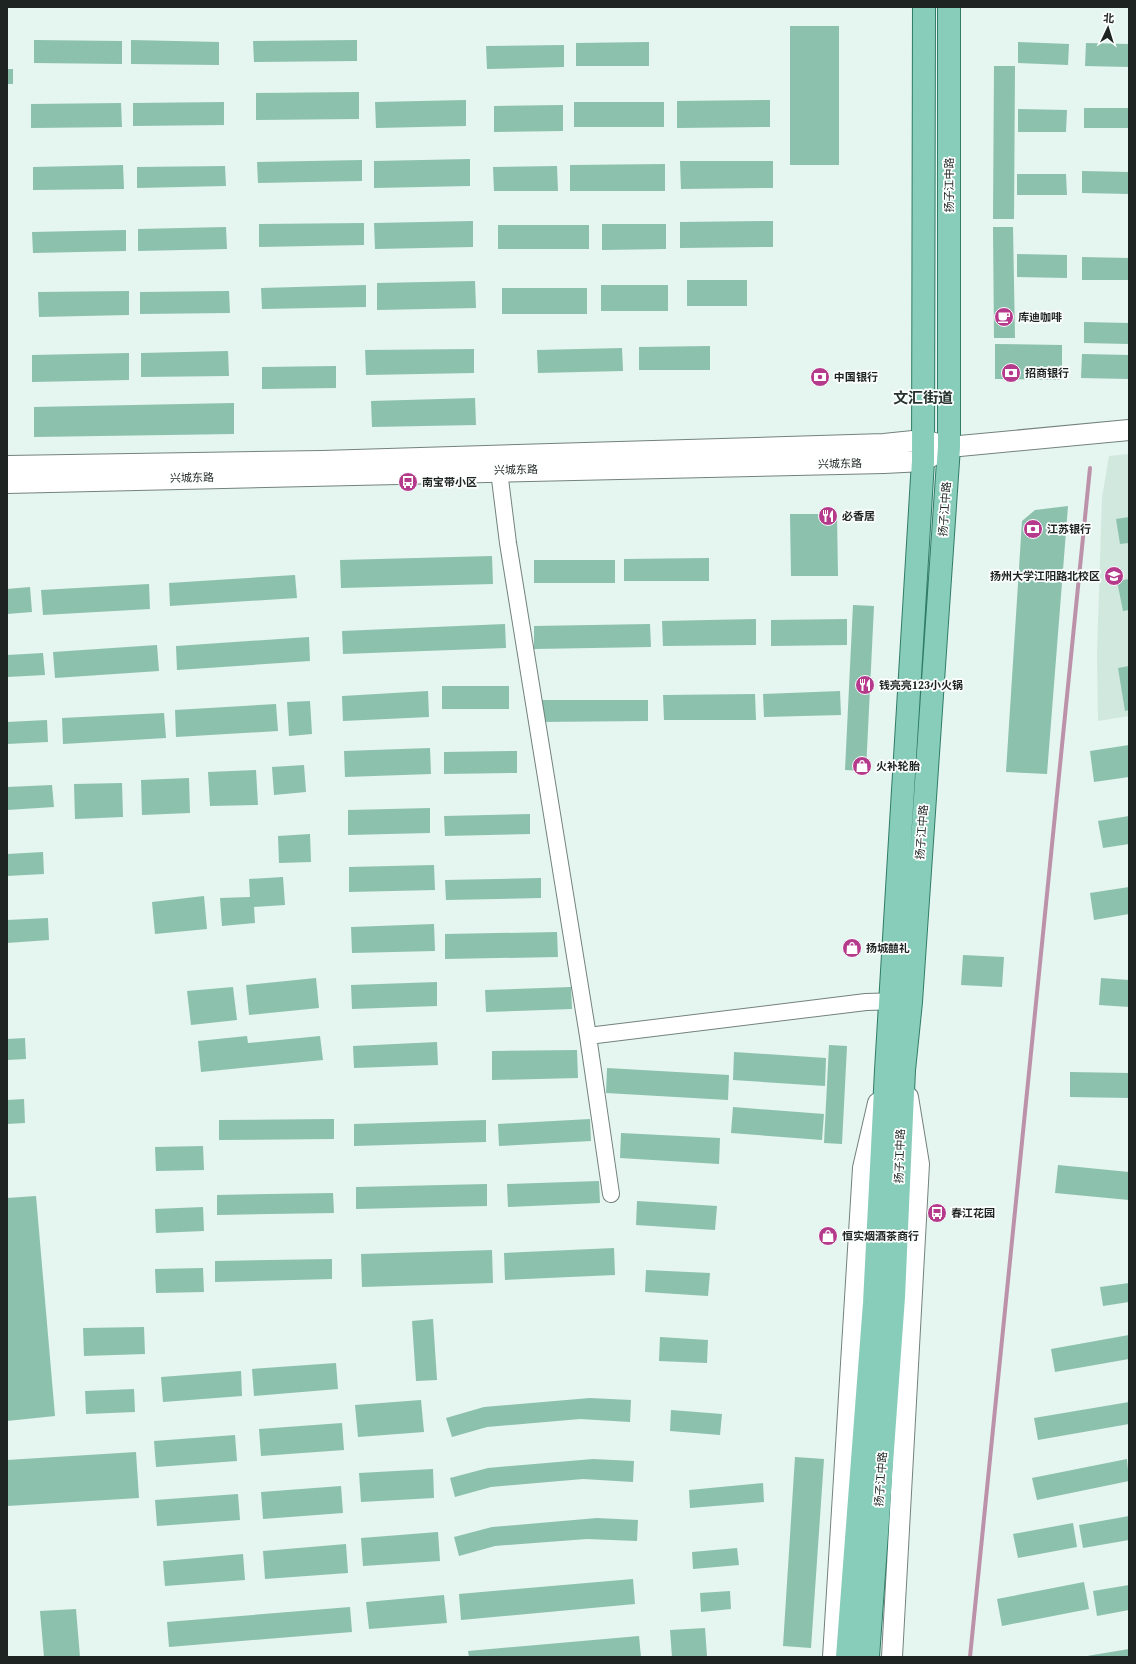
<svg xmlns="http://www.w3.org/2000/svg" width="1136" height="1664" viewBox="0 0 1136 1664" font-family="'Source Serif 4','Noto Sans SC',serif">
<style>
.built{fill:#d1e8df}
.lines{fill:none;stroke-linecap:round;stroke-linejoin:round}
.stream{stroke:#bc91aa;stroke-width:4}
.building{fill:#8cc1ae}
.minor-casing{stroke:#73827c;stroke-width:18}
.tertiary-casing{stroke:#73827c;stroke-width:22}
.primary-casing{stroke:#307c67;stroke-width:24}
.minor{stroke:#fff;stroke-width:16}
.tertiary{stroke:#fff;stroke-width:20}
.primary{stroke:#88cdba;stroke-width:22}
.labels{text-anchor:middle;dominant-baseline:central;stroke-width:3.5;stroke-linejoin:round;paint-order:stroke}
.street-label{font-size:11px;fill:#1e2422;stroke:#fcfffe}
.poi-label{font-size:11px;font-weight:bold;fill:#1e2422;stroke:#fcfffe;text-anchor:start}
.district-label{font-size:15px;font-weight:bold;fill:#25322d;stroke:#fcfffe}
</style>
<rect width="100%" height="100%" fill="#e5f5ef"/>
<path class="built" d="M1129,454V716L1098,721L1097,654L1102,498L1109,456Z"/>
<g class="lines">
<path class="stream" d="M970,1657L1090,468"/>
</g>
<path class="building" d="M790,26H839V165H790Z
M34,40L122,41V64L34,63Z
M131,40L219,42V65L131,64Z
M357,40V61L254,62L253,41Z
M649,42V66H576V43Z
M1018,42L1069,44L1068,65L1018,63Z
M1086,43L1129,44V67L1085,66Z
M564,45V67L487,69L486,46Z
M994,66H1015L1014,219H993Z
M7,69H13V84H7Z
M359,92V119L256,120V93Z
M466,100V126L376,128L375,102Z
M770,100V127L677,128V101Z
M224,102V125L133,126V103Z
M574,102H664V127H574Z
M121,103L122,127L31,128V104Z
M563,105V131L494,132V106Z
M1084,108H1129V128H1084Z
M1018,109L1067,110L1066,132H1018Z
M470,159V186L374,188V161Z
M362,160V181L258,183L257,162Z
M680,161H773V188L681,189Z
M665,164V191H570V165Z
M123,165L124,189L33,190V167Z
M225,166L226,186L137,188V167Z
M557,166L558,191H494L493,167Z
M1082,171L1129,172V194L1082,193Z
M1017,174H1066L1067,195H1017Z
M473,221V247L375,249L374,223Z
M773,221V247L680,248V222Z
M364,223V245L259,247V224Z
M602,224H666V249L602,250Z
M498,225H589V249H498Z
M226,227L227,249L138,251V229Z
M993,227H1013L1015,338H994Z
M126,230V251L33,253L32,232Z
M1017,254L1067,255V278L1017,277Z
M1082,257L1129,258V280H1082Z
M687,280H747V306H687Z
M475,281L476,308L377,310V283Z
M366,285V307L262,309L261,288Z
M601,285H668V311H601Z
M502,288H587V314H502Z
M129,291V315L39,317L38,292Z
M229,291L230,313L140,314V292Z
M1084,322L1129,323V344L1084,343Z
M995,344L1062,345V380L995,379Z
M710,346V370H639V347Z
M622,348L623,371L538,373L537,350Z
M474,349V373L366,375L365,350Z
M228,351L229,376L141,377V353Z
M129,353V380L32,382V355Z
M1082,354L1129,355V379L1081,378Z
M336,366V388L262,389V367Z
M475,398L476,425L372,427L371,401Z
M234,403V434L34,437V407Z
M1068,506L1047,774L1006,772L1022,521L1035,510Z
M790,514H837L838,576H791Z
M1129,517V543L1120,544L1116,519Z
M492,556L493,584L341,588L340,560Z
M709,558V581H624V559Z
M534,560H615V583H534Z
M295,575L297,598L170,606L169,583Z
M1129,579V610L1123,611L1117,581Z
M149,584L150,609L43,615L41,590Z
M30,587L32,612L7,614V589Z
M853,605L874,606L866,771L845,770Z
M756,619V645L663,646L662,621Z
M847,619V645L771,646V620Z
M505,624L506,648L343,654L342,631Z
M650,624L651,647L534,649V626Z
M309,637L310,661L177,670L176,646Z
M157,645L159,671L55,678L53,652Z
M43,653L45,675L7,677V655Z
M1129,666V710L1125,711L1118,668Z
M442,686H509V709H442Z
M428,691L429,717L343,721L342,696Z
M840,691L841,715L764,717L763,694Z
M755,694L756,720H664L663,695Z
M537,700H648V721L538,722Z
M310,701L312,734L289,736L287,702Z
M276,704L278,731L176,737L175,710Z
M164,713L166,738L63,744L62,718Z
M47,720L48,742L7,744V722Z
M1129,745V777L1094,782L1090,751Z
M430,748L431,774L345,777L344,751Z
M517,751V773L444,774V752Z
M304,765L306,792L274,795L272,767Z
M256,770L258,805L210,806L208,772Z
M189,778L190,813L142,815L141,780Z
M122,783L123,817L75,819L74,784Z
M52,785L54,807L7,810V787Z
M430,808V833L348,835V810Z
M530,814V834L445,836L444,816Z
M1129,816V844L1103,848L1098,821Z
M310,834L311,862L279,863L278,836Z
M43,852L44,874L7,876V854Z
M434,865L435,890L349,892V867Z
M283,877L285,905L254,907L255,923L222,926L220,898L250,897L249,879Z
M541,878V898L446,900L445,880Z
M1129,887V914L1094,920L1090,893Z
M204,896L207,929L155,934L152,902Z
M48,918L49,940L7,943V920Z
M434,924L435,951L352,953L351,927Z
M557,932L558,957L445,959V934Z
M963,955L1004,957L1002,987L961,985Z
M316,978L319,1008L249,1015L246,985Z
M1101,978L1129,980V1007L1099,1005Z
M437,982V1006L352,1009L351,985Z
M233,987L237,1020L191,1025L187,991Z
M571,987L572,1009L486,1012L485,990Z
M247,1036L248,1043L320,1036L323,1060L201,1072L198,1041Z
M25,1038L26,1059L7,1060V1039Z
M437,1042L438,1065L354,1068L353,1046Z
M829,1045L847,1046L842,1144L824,1143Z
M577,1050L578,1078L492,1080V1051Z
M734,1052L826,1058L825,1086L733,1080Z
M607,1068L729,1075L728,1100L606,1093Z
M1070,1072L1129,1073V1098L1070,1097Z
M24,1099L25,1123L7,1124V1100Z
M733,1107L824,1114L822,1140L731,1133Z
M334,1119V1139L219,1140V1120Z
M590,1119L591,1141L499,1146L498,1124Z
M486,1120V1142L354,1146V1124Z
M621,1133L720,1138L719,1164L620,1158Z
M203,1146L204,1170L156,1171L155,1147Z
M1058,1165L1129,1172V1200L1055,1193Z
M599,1181L600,1203L508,1207L507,1184Z
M487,1184V1206L356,1209V1187Z
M333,1193L334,1213L217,1215V1195Z
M36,1196L55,1416L7,1421V1198Z
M637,1201L717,1206L715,1230L636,1225Z
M203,1207L204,1231L156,1233L155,1209Z
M614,1248L615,1275L505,1280L504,1253Z
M492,1250L493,1283L362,1287L361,1254Z
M332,1259V1279L215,1282V1261Z
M203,1268L204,1292L156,1293L155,1269Z
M646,1270L710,1273L708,1296L645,1292Z
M1129,1283V1302L1103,1306L1100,1287Z
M433,1319L437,1380L416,1381L412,1321Z
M144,1327L145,1354L84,1356L83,1328Z
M1129,1335V1359L1055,1372L1051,1349Z
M660,1337L708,1340L707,1363L659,1361Z
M336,1363L338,1389L254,1396L252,1369Z
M241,1371L242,1396L163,1402L161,1377Z
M134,1389L135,1412L86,1414L85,1391Z
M590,1398L631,1400L630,1422L580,1419L487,1427L452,1437L446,1418L484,1407Z
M421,1400L424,1432L358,1437L355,1405Z
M1129,1402V1424L1038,1440L1034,1418Z
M671,1410L722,1414L720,1435L670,1431Z
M342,1423L344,1450L261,1456L259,1429Z
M235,1435L237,1461L156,1467L154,1441Z
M136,1452L139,1498L7,1506V1460Z
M795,1457L824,1459L811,1648L783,1646Z
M593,1459L634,1461L633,1482L583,1479L491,1487L455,1497L450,1478L488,1468Z
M1127,1459L1129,1481L1037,1500L1032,1478Z
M433,1469L434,1498L361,1502L359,1473Z
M763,1483L764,1502L690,1508L689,1490Z
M341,1486L343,1513L263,1519L261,1492Z
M238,1494L240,1520L157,1526L155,1500Z
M1129,1516V1540L1083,1548L1079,1525Z
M597,1518L638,1520L637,1541L587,1539L495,1546L459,1556L454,1537L492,1527Z
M1073,1523L1077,1547L1018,1558L1013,1534Z
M438,1532L440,1561L363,1566L361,1538Z
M346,1544L348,1573L265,1579L263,1551Z
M737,1548L739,1565L693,1569L692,1552Z
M243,1554L245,1580L165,1586L163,1561Z
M633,1579L635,1604L461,1620L459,1594Z
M1084,1582L1089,1609L1002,1626L997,1599Z
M1129,1585V1610L1097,1616L1093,1591Z
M730,1591L731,1609L701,1612L700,1593Z
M444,1595L447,1623L369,1629L366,1602Z
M350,1607L352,1632L169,1647L167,1622Z
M76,1609L80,1657H44L40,1611Z
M705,1628L707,1656L672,1657L670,1630Z
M639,1636L641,1657H469L468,1651Z
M1129,1649V1657H1087V1656Z"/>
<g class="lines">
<g class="minor-casing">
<path id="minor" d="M499,471L508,543L588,1036L611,1194
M588,1036L866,1002L900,1001"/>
</g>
<g class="tertiary-casing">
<path id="tertiary" d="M7,466L322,461L884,444L923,440L949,447L1129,430
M7,483L884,463L923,461L937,453
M833,1657L863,1168L878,1103
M892,1657L919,1164L908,1097"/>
</g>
<g class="primary-casing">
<path id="primary" d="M847,1657L874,1303L886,1070L923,461L924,7
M868,1657L894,1297L904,1070L911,1002L949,447V7"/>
</g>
<use href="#minor" class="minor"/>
<use href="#tertiary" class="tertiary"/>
<use href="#primary" class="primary"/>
</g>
<defs>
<g id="cafe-disc" transform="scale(1)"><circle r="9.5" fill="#b53a8c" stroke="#fcfffe"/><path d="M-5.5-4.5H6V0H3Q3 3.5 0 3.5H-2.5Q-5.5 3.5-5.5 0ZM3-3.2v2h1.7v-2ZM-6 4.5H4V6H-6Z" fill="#fff"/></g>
<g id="bank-disc" transform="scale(1)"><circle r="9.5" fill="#b53a8c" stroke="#fcfffe"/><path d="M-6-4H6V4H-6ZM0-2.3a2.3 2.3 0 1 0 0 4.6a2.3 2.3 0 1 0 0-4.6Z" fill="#fff"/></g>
<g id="bus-disc" transform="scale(1)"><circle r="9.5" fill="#b53a8c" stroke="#fcfffe"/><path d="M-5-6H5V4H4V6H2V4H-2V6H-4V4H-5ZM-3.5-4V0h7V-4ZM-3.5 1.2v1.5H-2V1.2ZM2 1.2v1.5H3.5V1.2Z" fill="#fff"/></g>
<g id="restaurant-disc" transform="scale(1)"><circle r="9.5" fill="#b53a8c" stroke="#fcfffe"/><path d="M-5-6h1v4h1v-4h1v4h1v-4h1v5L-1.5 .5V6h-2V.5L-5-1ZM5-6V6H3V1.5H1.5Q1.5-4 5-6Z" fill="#fff"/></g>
<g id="university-disc" transform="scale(1)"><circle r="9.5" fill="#b53a8c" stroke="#fcfffe"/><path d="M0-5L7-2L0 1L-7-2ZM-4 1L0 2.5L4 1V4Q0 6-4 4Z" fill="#fff"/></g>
<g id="shop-disc" transform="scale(1)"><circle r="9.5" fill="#b53a8c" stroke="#fcfffe"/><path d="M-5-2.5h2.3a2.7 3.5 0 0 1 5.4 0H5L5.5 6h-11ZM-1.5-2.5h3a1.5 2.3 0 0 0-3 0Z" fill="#fff"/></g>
</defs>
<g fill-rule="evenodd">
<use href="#cafe-disc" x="1004" y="317"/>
<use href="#bank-disc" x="1011" y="373"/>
<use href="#bank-disc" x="820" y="377"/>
<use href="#bus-disc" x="408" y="482"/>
<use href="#restaurant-disc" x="828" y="516"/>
<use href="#bank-disc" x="1033" y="529"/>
<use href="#university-disc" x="1114" y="576"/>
<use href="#restaurant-disc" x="865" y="685"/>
<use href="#shop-disc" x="862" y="766"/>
<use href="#shop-disc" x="852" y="948"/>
<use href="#bus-disc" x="937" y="1213"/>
<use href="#shop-disc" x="828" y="1236"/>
</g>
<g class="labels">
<g class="street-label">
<text transform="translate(949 185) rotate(-90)">扬子江中路</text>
<text transform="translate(840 464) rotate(-1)">兴城东路</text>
<text transform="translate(516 470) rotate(-1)">兴城东路</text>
<text transform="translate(192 478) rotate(-1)">兴城东路</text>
<text transform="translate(945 509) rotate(-86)">扬子江中路</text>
<text transform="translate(922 832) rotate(-86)">扬子江中路</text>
<text transform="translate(900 1156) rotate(-88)">扬子江中路</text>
<text transform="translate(881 1479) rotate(-86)">扬子江中路</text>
</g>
<g class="poi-label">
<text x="1018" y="317">库迪咖啡</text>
<text x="1025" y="373">招商银行</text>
<text x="834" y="377">中国银行</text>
<text x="422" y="482">南宝带小区</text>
<text x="842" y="516">必香居</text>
<text x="1047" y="529">江苏银行</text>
<text x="1100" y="576" text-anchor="end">扬州大学江阳路北校区</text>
<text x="879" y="685">钱亮亮123小火锅</text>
<text x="876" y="766">火补轮胎</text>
<text x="866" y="948">扬城囍礼</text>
<text x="951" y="1213">春江花园</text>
<text x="842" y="1236">恒实烟酒茶商行</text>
</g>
<g class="district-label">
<text x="923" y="397">文汇街道</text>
</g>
</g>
<rect width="1136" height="1664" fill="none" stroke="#1e2422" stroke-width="16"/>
<g transform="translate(1108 28) rotate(4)" stroke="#fcfffe" stroke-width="3" paint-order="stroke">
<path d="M0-3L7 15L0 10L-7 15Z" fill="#1e2422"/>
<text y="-6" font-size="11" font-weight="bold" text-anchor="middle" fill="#1e2422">北</text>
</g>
</svg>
